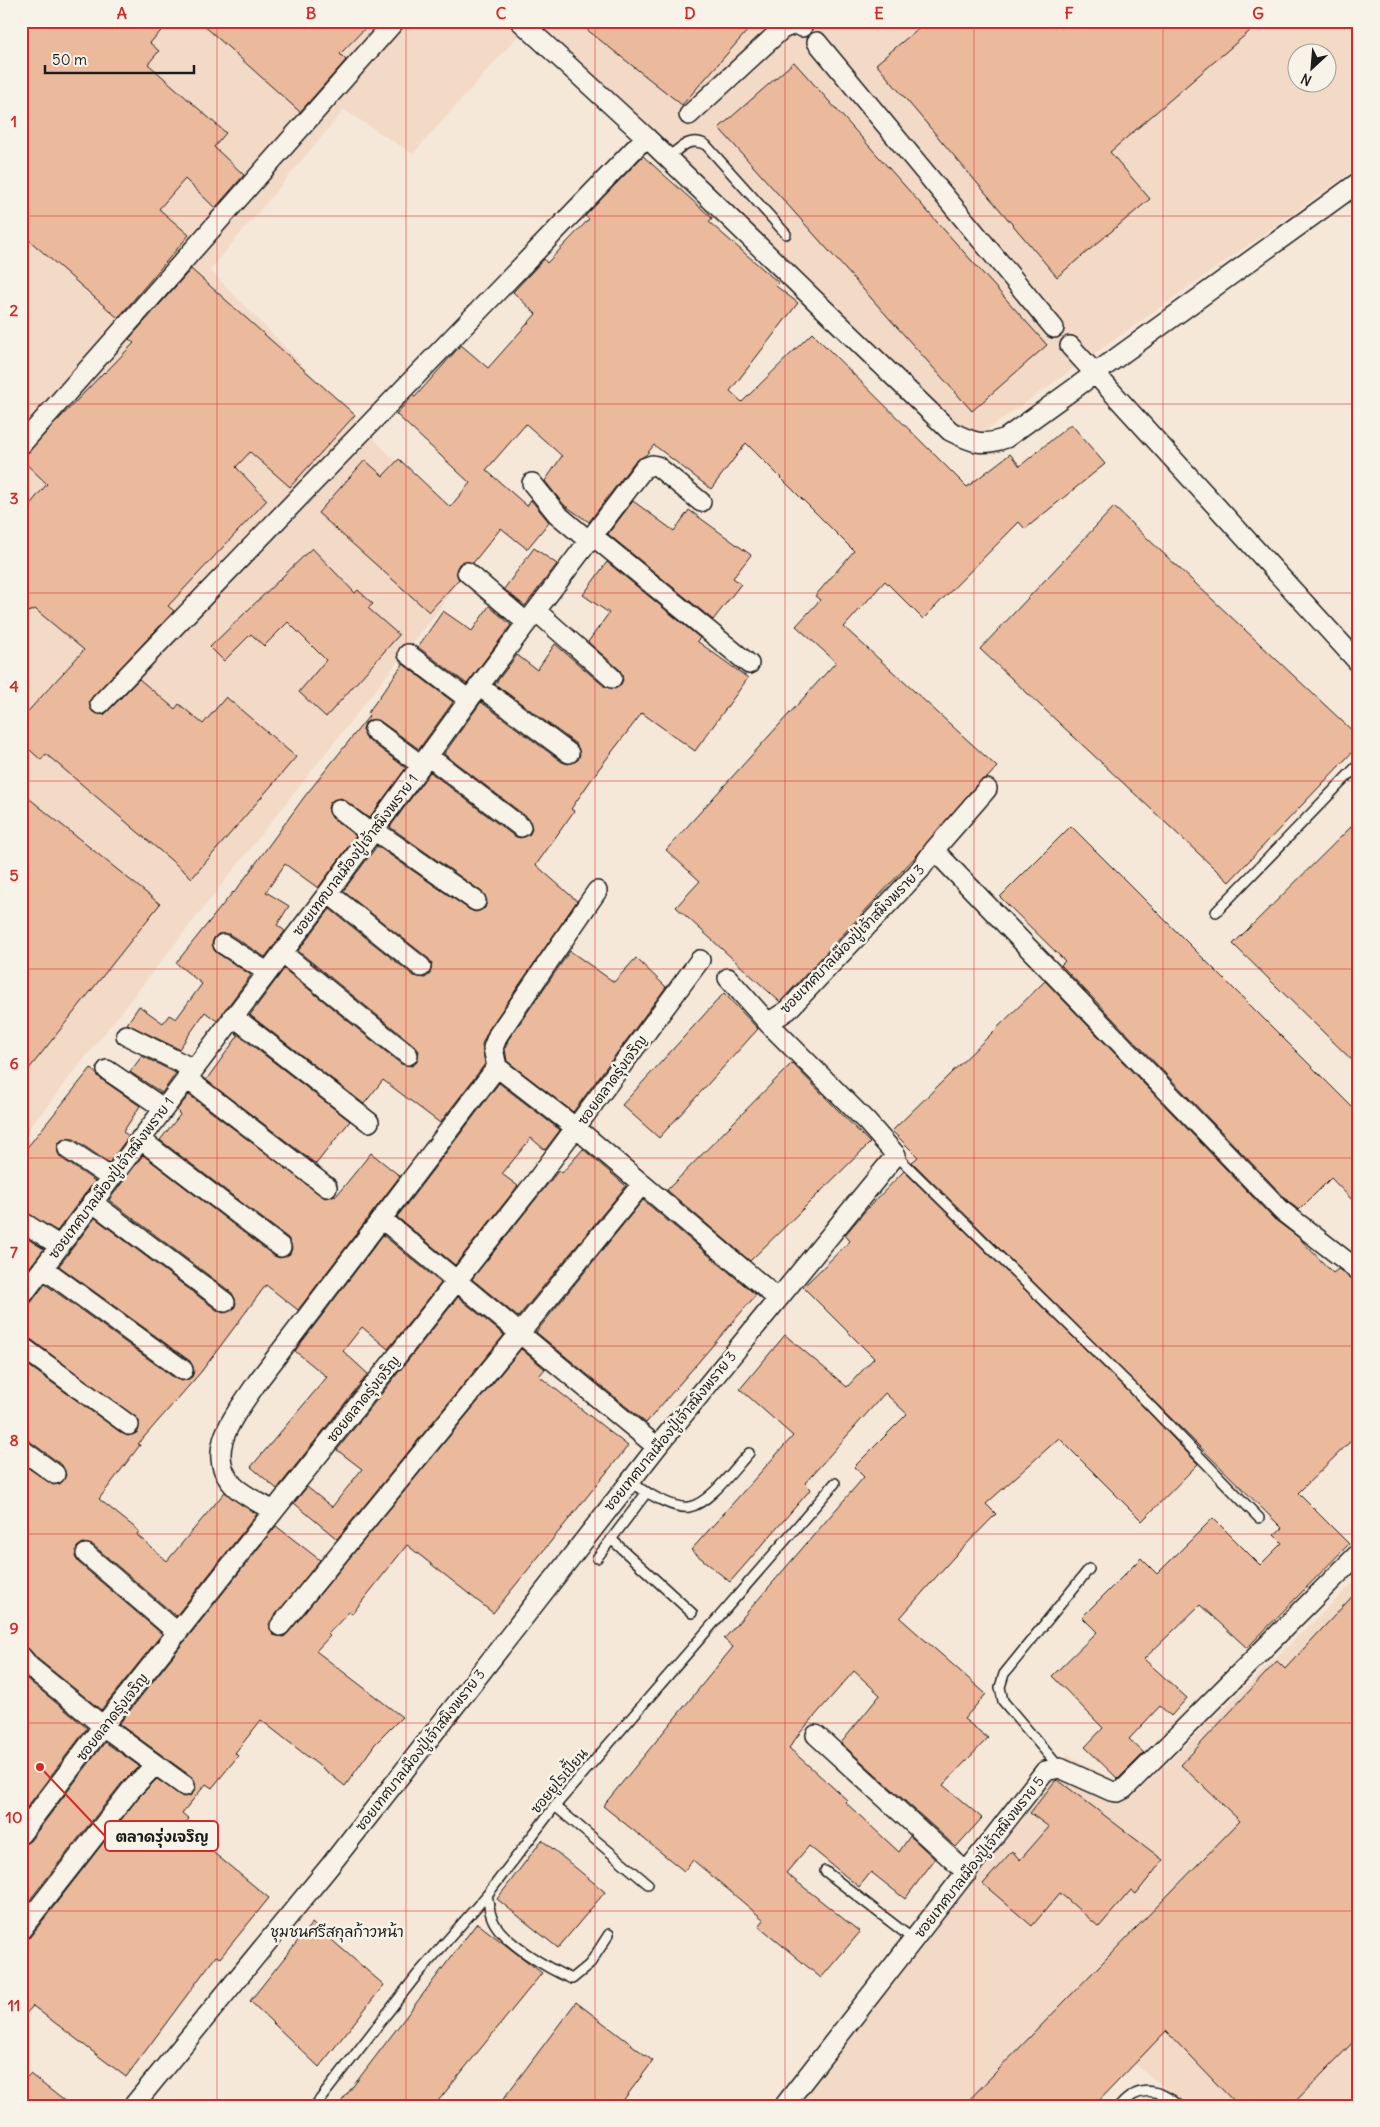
<svg xmlns="http://www.w3.org/2000/svg" width="1380" height="2127" viewBox="0 0 1380 2127" font-family="Delius,'Playpen Sans Thai',sans-serif">
<style>
.built{fill:#f2dac7;fill-rule:evenodd}
.building{fill:#ebba9c;stroke:#1c1c1c}
.lines{fill:none;stroke-linecap:round;stroke-linejoin:round}
.lane-casing{stroke:#1c1c1c;stroke-width:12}
.street-casing{stroke:#1c1c1c;stroke-width:22}
.lane{stroke:#f7f3e8;stroke-width:9}
.street{stroke:#f7f3e8;stroke-width:19}
.grid{fill:none;stroke:#d62828;stroke-width:1;stroke-opacity:0.55}
.labels{text-anchor:middle;dominant-baseline:central;stroke-width:5;stroke-linejoin:round;paint-order:stroke}
.street-label{font-size:14px;fill:#1c1c1c;stroke:#f7f3e8}
.neighbourhood-label{font-size:15px;fill:#1c1c1c;stroke:#f7f3e8}
.leader{fill:none;stroke:#d62828;stroke-width:2}
.callout-dot{fill:#d62828;stroke:#f7f3e8;stroke-width:2}
.callout{fill:#f7f3e8;stroke:#d62828;stroke-width:2}
.callout-label{font-size:15px;text-anchor:middle;font-weight:bold;fill:#1c1c1c}
.neatline{fill:none;stroke:#d62828;stroke-width:2}
.grid-label{font-size:16px;text-anchor:middle;font-weight:bold;fill:#d62828}
</style>
<rect width="100%" height="100%" fill="#f5e8d9"/>
<filter id="ink" filterUnits="userSpaceOnUse"><feTurbulence type="fractalNoise" baseFrequency=".02" numOctaves="2"/><feDisplacementMap in="SourceGraphic" scale="10" xChannelSelector="R" yChannelSelector="G"/><feConvolveMatrix kernelMatrix="1 2 1 2 8 2 1 2 1" color-interpolation-filters="sRGB"/></filter>
<g filter="url(#ink)">
<path class="built" d="M21,21H531L413,154L344,110L210,270L480,548L437,612L21,1139Z
M537,21H1359V167L974,439ZM1298,52H1328V82H1298Z
M1359,1577V2106H1187L1133,2062L1095,2106H792L1068,1755L1136,1794Z"/>
<path class="building" d="M21,21H170L150,43L159,51L148,64L226,133L214,147L244,175L215,208L185,179L159,209L189,235L118,318L21,233Z
M199,21H372L340,54L346,60L300,112Z
M576,21H756L682,105Z
M927,21H1243L1251,30L1110,152L1150,199L1057,277L876,64Z
M794,62L1047,345L972,411L719,128Z
M643,156L712,218L709,222L779,283L776,286L798,303L730,391L742,402L812,333L967,487L1010,454L1020,466L1071,424L1105,464L1025,529L1019,522L923,619L885,581L844,627L997,767L987,778L979,782L917,855L780,1002L676,907L700,881L666,850L836,662L796,626L820,600L815,596L854,551L746,443L711,489L654,445L646,455L635,461L589,522L564,505L545,481L562,456L526,424L486,470L527,506L531,500L549,522L527,549L501,528L473,563L464,561L459,564L456,570L459,579L429,612L318,513L365,460L383,476L399,459L450,507L470,483L396,414L413,396L415,397L461,345L488,368L536,314L513,292L544,259L547,263L589,219L585,216Z
M191,269L355,415L290,487L250,452L236,467L267,500L168,606L174,611L89,701L93,712L104,715L139,679L175,709L179,704L203,724L226,697L296,757L192,878L46,754L41,760L21,742V719L84,650L35,609L21,615V515L47,484L21,459L104,372L105,373L134,343L129,339Z
M633,501L674,531L689,510L751,555L733,578L741,584L713,620L608,534Z
M1114,507L1359,737V745L1229,882L980,649Z
M312,548L355,593L358,590L373,604L368,608L399,635L326,717L299,692L326,660L288,622L264,646L251,634L224,661L210,647Z
M534,548L557,564L525,606L504,589Z
M607,562L700,638L697,641L748,678L695,751L642,713L598,770L571,809L574,811L536,865L577,901L489,1029L482,1044L485,1064L440,1123L383,1080L364,1104L250,1015L284,969L401,1064L412,1066L417,1062L419,1051L415,1046L298,951L330,909L414,976L425,978L430,974L432,963L428,958L343,891L377,846L470,910L476,912L485,908L487,901L482,892L390,827L430,772L514,836L520,838L530,834L532,828L528,818L444,754L481,702L562,762L568,764L578,760L580,754L576,744L495,684L517,655L537,670L555,644L605,687L615,689L620,686L623,680L620,670L588,642L609,613L583,595Z
M489,606L511,625L467,684L418,647L443,611L472,631Z
M403,664L453,702L419,749L380,721L370,720L365,723L363,729L367,739L406,768L369,818L341,798L330,802L328,808L332,818L356,836L318,888L285,864L266,892L289,906L277,925L285,931L265,957L229,934H218L214,938L212,944L217,953L251,975L217,1021L205,1012L179,1049L127,1024L139,1006L163,1023L169,1015L176,1019L202,984L176,963L233,892L234,893L305,796L369,716L367,714Z
M21,792L160,904L21,1079Z
M1359,819V1067L1233,944Z
M1071,826L1359,1114V1207L1331,1178L1299,1210L1290,1203L1061,965L1065,961L1000,897Z
M570,951L614,982L636,958L666,987L573,1112L507,1061L505,1049L508,1040Z
M1045,981L1274,1219L1298,1237L1333,1273L1338,1269L1359,1282V1433L1298,1493L1349,1544L1247,1648L1200,1605L1144,1659L1187,1698L1171,1716L1160,1706L1129,1739L1144,1753L1118,1779L1085,1747L1103,1728L1052,1676L1097,1632L1082,1617L1141,1558L1157,1574L1213,1518L1260,1565L1282,1543L1274,1535L1282,1528L912,1162L918,1157L892,1131Z
M724,993L758,1029L659,1138L622,1105Z
M236,1033L350,1121L316,1164L206,1080L238,1036Z
M142,1056L176,1073L162,1093L130,1072Z
M792,1063L870,1143L750,1261L667,1190Z
M91,1068L101,1079L140,1106L123,1132L129,1136L109,1163L74,1139H64L58,1143V1153L61,1158L95,1181L57,1231L21,1210V1155Z
M499,1083L560,1130L545,1150L531,1138L502,1174L518,1186L455,1265L397,1217Z
M189,1095L325,1198L337,1195L371,1153L400,1176L298,1310L266,1285L201,1372L138,1444L140,1445L99,1499L139,1531L137,1535L167,1561L225,1492L257,1514L176,1616L93,1545L83,1543L77,1547L75,1557L79,1563L162,1634L101,1710L38,1659L29,1649L21,1645V1463L53,1485L60,1484L66,1475L62,1465L28,1440L21,1438V1368L25,1363L123,1434L128,1436L138,1432L139,1421L28,1337L21,1335V1308L30,1304L45,1284L176,1379L182,1381L192,1377L194,1371L190,1361L59,1266L95,1218L218,1311L224,1313L234,1309L236,1303L232,1293L109,1200L143,1155L274,1256L280,1258L290,1254L292,1248L288,1238L160,1140L180,1115L177,1110Z
M583,1149L626,1186L518,1317L472,1279L559,1170L562,1173Z
M904,1171L1130,1393L1198,1464L1142,1521L1059,1438L986,1504L996,1514L952,1559L900,1618L986,1694L964,1719L988,1738L943,1785L982,1818L956,1847L841,1743L880,1695L854,1671L799,1734L789,1748L847,1800L845,1802L899,1852L910,1836L935,1859L905,1899L871,1872L859,1887L809,1846L786,1873L860,1932L821,1978L759,1926L764,1920L693,1860L684,1871L603,1806L733,1647L724,1639L864,1477L854,1467L907,1414L885,1393L805,1483L811,1489L730,1582L691,1550L793,1436L740,1389L785,1335L847,1387L874,1358L803,1287L850,1241L845,1235L866,1210Z
M643,1200L756,1295L646,1423L536,1332Z
M21,1235L44,1249L21,1278Z
M383,1235L441,1283L388,1349L362,1327L343,1351L368,1374L277,1489L251,1467L327,1377L295,1351Z
M458,1297L504,1335L337,1539L294,1503L307,1487L332,1507L362,1469L337,1450Z
M521,1349L545,1369L539,1376L628,1446L493,1613L407,1545L352,1614L349,1612L328,1634L330,1636L316,1651L402,1717L375,1744L345,1786L261,1720L235,1753L238,1756L212,1788L206,1784L182,1813L189,1819L182,1827L269,1898L220,1958L216,1956L126,2077L33,2006L21,2019V1941L30,1937L138,1798L157,1779L183,1797L190,1796L196,1788L192,1777L119,1724L276,1526L320,1560L269,1624L273,1635L284,1637L288,1633Z
M1359,1589V2036L1291,2106H1238L1166,2031L1094,2106H963L1240,1821L1181,1765L1277,1661L1285,1669Z
M21,1674L87,1728L21,1815Z
M105,1742L139,1766L121,1784L21,1911V1845L30,1841Z
M1058,1780L1163,1860L1136,1894L1131,1890L1099,1927L1060,1893L1032,1926L983,1884L1012,1851L1020,1860L1049,1827L1030,1813L1055,1781Z
M542,1840L605,1892L558,1948L497,1899Z
M312,1923L384,1985L319,2067L250,2001Z
M477,1923L542,1973L434,2106H338Z
M576,2002L653,2061L619,2106H498Z
M30,2074L71,2106H21V2083Z"/>
<g class="lines">
<g class="lane-casing">
<path id="lane" d="M667,158C680,148 690,136 706,145L786,234
M1216,912L1359,764
M896,1155L1134,1389L1259,1518
M629,1482C643,1490 673,1510 689,1507C709,1504 735,1468 749,1453
M611,1539L692,1613
M597,1558L647,1492
M1059,1767L1003,1701L1000,1687L1004,1674L1089,1569
M555,1806L648,1884
M825,1871L914,1940
M487,1895C489,1903 489,1911 492,1918C501,1942 549,1969 572,1979L589,1965L609,1934
M315,2106L417,1975L487,1895L555,1806L835,1483
M1120,2106C1139,2084 1160,2089 1180,2106"/>
</g>
<g class="street-casing">
<path id="street" d="M520,21L646,137L950,431C972,442 981,447 1006,438L1359,182
M817,42L1054,328
M689,115L782,29L795,24L802,27
M1070,346L1359,663
M21,445L395,21
M532,483L557,514L589,541
M593,536L749,664
M467,572L527,623
M536,611L612,678
M408,654L469,700
M479,686L569,753
M100,704L646,137
M374,730L421,765
M428,756L521,827
M339,809L371,834
M374,830L476,901
M934,850L1282,1211L1359,1271
M597,891L498,1035L493,1048L497,1067L576,1128L777,1298
M328,893L421,967
M223,944L267,972
M282,953L408,1055
M728,978L768,1023
M233,1016L369,1122
M126,1035L193,1069
M107,1070L163,1108
M186,1078L327,1187
M140,1139L281,1247
M68,1149L111,1178
M92,1202L225,1302
M382,1219L657,1447
M21,1221L60,1246
M43,1268L183,1370
M21,1297L328,893L479,686L644,468L652,465L657,466L701,502
M21,1346L129,1425
M21,1449L55,1474
M273,1511C261,1503 244,1496 234,1486C201,1451 238,1412 258,1381L497,1067
M86,1554L178,1633
M280,1626L642,1184
M21,1656L30,1667L103,1726L185,1786
M816,1735L967,1873
M21,1834L103,1726L536,1181L700,960
M21,1930L130,1791L155,1765
M133,2106L329,1867L657,1447L896,1155L867,1122L768,1023L788,1010L920,870L934,850L987,789
M784,2106L1045,1771L1060,1768L1111,1791L1118,1792L1124,1789L1359,1553"/>
</g>
<use href="#lane" class="lane"/>
<use href="#street" class="street"/>
</g>
</g>
<path class="grid" d="M217,21V2106M406,21V2106M595,21V2106M785,21V2106M974,21V2106M1163,21V2106M21,216H1359M21,404H1359M21,593H1359M21,781H1359M21,969H1359M21,1158H1359M21,1346H1359M21,1534H1359M21,1723H1359M21,1911H1359"/>
<g class="labels">
<g class="street-label">
<text transform="translate(355 855) rotate(-53)">ซอยเทศบาลเมืองปู่เจ้าสมิงพราย 1</text>
<text transform="translate(852 939) rotate(-46)">ซอยเทศบาลเมืองปู่เจ้าสมิงพราย 3</text>
<text transform="translate(612 1080) rotate(-54)">ซอยตลาดรุ่งเจริญ</text>
<text transform="translate(111 1178) rotate(-53)">ซอยเทศบาลเมืองปู่เจ้าสมิงพราย 1</text>
<text transform="translate(363 1399) rotate(-51)">ซอยตลาดรุ่งเจริญ</text>
<text transform="translate(670 1431) rotate(-51)">ซอยเทศบาลเมืองปู่เจ้าสมิงพราย 3</text>
<text transform="translate(112 1717) rotate(-52)">ซอยตลาดรุ่งเจริญ</text>
<text transform="translate(420 1750) rotate(-52)">ซอยเทศบาลเมืองปู่เจ้าสมิงพราย 3</text>
<text transform="translate(559 1781) rotate(-50)">ซอยยูโรเปี้ยน</text>
<text transform="translate(979 1857) rotate(-52)">ซอยเทศบาลเมืองปู่เจ้าสมิงพราย 5</text>
</g>
<g class="neighbourhood-label">
<text x="337" y="1931">ชุมชนศรีสกุลก้าวหน้า</text>
</g>
</g>
<path class="leader" d="M40 1767L105 1836"/>
<circle class="callout-dot" cx="40" cy="1767" r="5"/>
<rect class="callout" x="105" y="1821" width="113" height="30" rx="5"/>
<g class="callout-label">
<text x="162" y="1842">ตลาดรุ่งเจริญ</text>
</g>
<rect width="1380" height="2127" fill="none" stroke="#f7f3e8" stroke-width="55"/>
<g transform="translate(1312 68) rotate(206)"><circle r="24" fill="#f7f3e8" stroke="#9f9d96"/>
<path d="M0-4L9 19L0 12L-9 19Z" fill="#1c1c1c"/>
<text y="-8" font-size="14" font-weight="bold" text-anchor="middle" fill="#1c1c1c">N</text>
</g>
<path d="M45 65v8h149v-8" fill="none" stroke="#1c1c1c" stroke-width="2.5"/>
<text x="52" y="65" font-size="15" fill="#1c1c1c" stroke="#f7f3e8" stroke-width="4" paint-order="stroke">50 m</text>
<rect x="28" y="28" width="1324" height="2072" class="neatline"/>
<g class="grid-label">
<text x="122" y="19">A</text>
<text x="311" y="19">B</text>
<text x="501" y="19">C</text>
<text x="690" y="19">D</text>
<text x="879" y="19">E</text>
<text x="1069" y="19">F</text>
<text x="1258" y="19">G</text>
<text x="14" y="127">1</text>
<text x="14" y="316">2</text>
<text x="14" y="504">3</text>
<text x="14" y="692">4</text>
<text x="14" y="881">5</text>
<text x="14" y="1069">6</text>
<text x="14" y="1258">7</text>
<text x="14" y="1446">8</text>
<text x="14" y="1634">9</text>
<text x="14" y="1823">10</text>
<text x="14" y="2011">11</text>
</g>
</svg>
